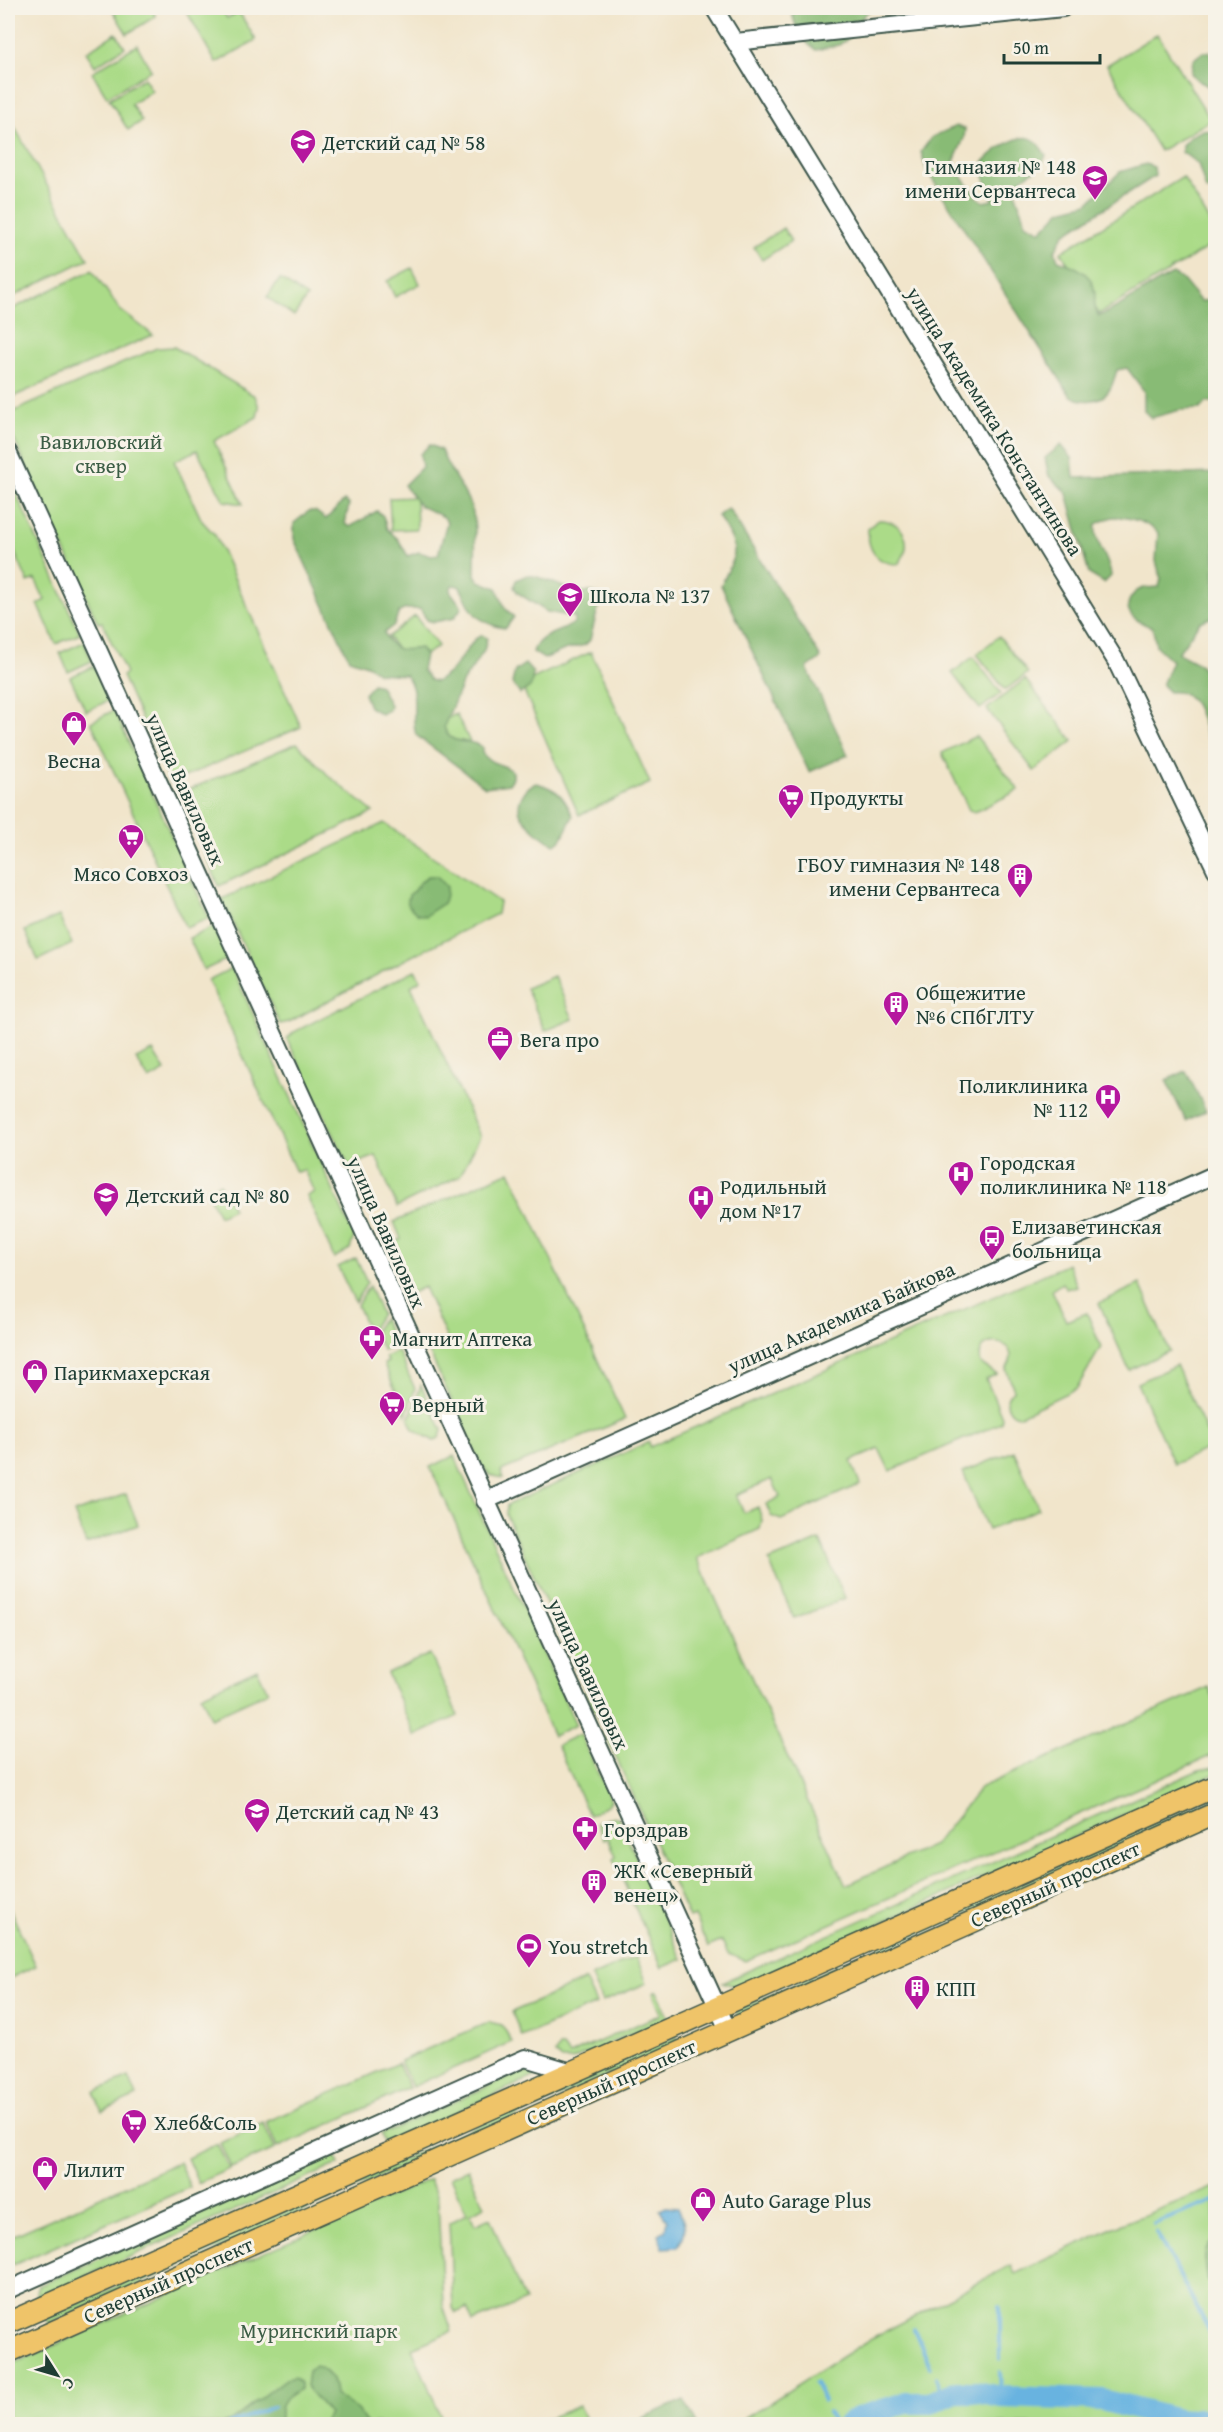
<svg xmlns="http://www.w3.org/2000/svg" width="1223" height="2432" viewBox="0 0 1223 2432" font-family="'Gentium Book Plus',serif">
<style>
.green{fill:#abdb88;stroke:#658c5e;stroke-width:1.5}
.forest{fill:#88bb74;stroke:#547c54;stroke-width:1.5}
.water{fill:#67b3e0;stroke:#43788a;stroke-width:1.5}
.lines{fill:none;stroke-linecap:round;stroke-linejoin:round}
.stream{stroke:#67b3e0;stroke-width:4}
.river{stroke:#67b3e0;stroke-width:22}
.minor-casing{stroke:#3e564b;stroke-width:20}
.major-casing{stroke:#3e564b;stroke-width:24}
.minor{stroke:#fff;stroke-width:16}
.major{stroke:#efc469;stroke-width:21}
.labels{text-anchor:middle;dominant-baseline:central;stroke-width:6;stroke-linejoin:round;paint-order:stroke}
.poi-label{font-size:21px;fill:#1f3d34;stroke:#f7f3e8;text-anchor:start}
.street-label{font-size:21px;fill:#1f3d34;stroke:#f7f3e8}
.park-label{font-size:21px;fill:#3b5d45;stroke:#f7f3e8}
</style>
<rect width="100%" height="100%" fill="#f7f3e8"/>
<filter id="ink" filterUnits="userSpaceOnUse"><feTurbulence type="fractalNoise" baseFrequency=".0167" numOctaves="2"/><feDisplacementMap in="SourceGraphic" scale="12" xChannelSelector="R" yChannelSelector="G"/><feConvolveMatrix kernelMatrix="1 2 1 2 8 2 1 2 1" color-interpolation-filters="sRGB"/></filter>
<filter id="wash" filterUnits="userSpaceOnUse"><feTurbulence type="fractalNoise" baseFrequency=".008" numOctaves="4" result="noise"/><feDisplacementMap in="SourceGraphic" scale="24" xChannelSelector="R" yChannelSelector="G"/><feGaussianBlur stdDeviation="1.35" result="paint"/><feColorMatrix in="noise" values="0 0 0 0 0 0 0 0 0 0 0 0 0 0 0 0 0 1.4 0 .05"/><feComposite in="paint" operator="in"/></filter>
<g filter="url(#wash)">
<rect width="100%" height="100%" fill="#f1e5cb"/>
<path class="green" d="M120,8H151L156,16L127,34L113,11Z
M195,8H221L227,18L239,12L256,40L216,63L187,12Z
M116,33L125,47L95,66L86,52Z
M1157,34L1211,120L1160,151L1107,65Z
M137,45L151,70L107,97L92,72Z
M144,78L152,91L131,104L142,121L128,130L109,99Z
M8,115L88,259L8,299Z
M1183,177L1215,230V243L1099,314L1061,252Z
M783,228L791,241L762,260L754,247Z
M412,268L420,284L395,297L387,281Z
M92,270L120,310L153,335L8,399V311Z
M280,279L307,297L294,316L267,297Z
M174,347L255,396L259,407L257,417L214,441L243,504L224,501L197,450L174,461L202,521L215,535L301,727L170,783L122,676L126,673L102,622L98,623L8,426V414L157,348Z
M8,476L80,634L56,644L38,604L45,600L35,579L28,582L8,537Z
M416,497L417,529L391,530L389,498Z
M879,520C904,520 915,545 898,564C876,564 867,549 868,528Z
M415,616L438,646L425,655L420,649L405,660L388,637Z
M999,636L1028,673L1005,690L977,654Z
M84,642L92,661L68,672L60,653Z
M591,652L650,783L579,815L521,684Z
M973,657L1001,693L980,709L952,673Z
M94,666L110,700L86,711L70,677Z
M1025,679L1073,741L1034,771L987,709Z
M114,710L209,918L186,928L91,722Z
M456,714L471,744L453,753L438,723Z
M976,736L1019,790L975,812L969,810L942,753Z
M297,743L328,775L373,812L219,886L179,794Z
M384,823L499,902L497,914L408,958L289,1022L280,1024L222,899Z
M59,916L72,944L38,960L25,931Z
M213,927L228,959L204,970L189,938Z
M232,968L354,1236L350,1249L334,1258L307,1196L314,1192L304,1170L296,1172L208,980Z
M415,970L421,980L411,986L480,1136L460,1176L397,1207L376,1156L349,1166L287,1039L294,1032Z
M554,976L573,1019L545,1031L526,988Z
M153,1051L165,1071L149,1080L136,1059Z
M510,1171L625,1419L501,1471L503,1478L490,1475L481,1465L428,1349L447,1339L424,1287L411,1293L389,1244L401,1239L394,1222Z
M220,1183L233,1209L219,1216L206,1190Z
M356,1258L367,1283L355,1302L338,1267Z
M1068,1264L1077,1286L1066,1289L1062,1283L1052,1290L1066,1321L1087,1313L1101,1347L1077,1388L1019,1416L1014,1415C1005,1407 1004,1397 1014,1390L1006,1369C1027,1340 972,1330 981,1364L997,1374L986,1379L1002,1417L1001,1423L890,1471L879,1449L851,1461L860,1484L781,1520L771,1516L766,1504L780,1497L772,1479L736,1495L744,1513L758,1507L762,1520L760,1529L697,1558L846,1885L934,1845L981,1787L1209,1687L1215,1703V1754L746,1961L728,1954L722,1941L708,1947L694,1916L689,1918L506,1515L507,1505L649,1442L650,1447Z
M1140,1284L1169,1351L1129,1370L1099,1303Z
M369,1286L381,1314L369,1333L357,1305Z
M383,1318L395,1346L383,1351L376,1336H371Z
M398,1351L415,1389L406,1415L384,1364L388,1362L385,1357Z
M1176,1365L1213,1446L1174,1464L1137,1383Z
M421,1385L442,1430L440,1437L434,1441L413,1429L409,1420Z
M1014,1451L1039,1509L988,1530L963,1472Z
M454,1456L576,1725L553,1736L430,1467Z
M126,1494L138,1525L86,1544L74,1513Z
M820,1540L845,1598L794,1619L769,1561Z
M430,1654L458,1716L415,1736L387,1673Z
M257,1669L268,1692L211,1718L201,1695Z
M580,1734L611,1801L606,1806L589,1815L557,1745Z
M1215,1767V1774L742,1985L734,1986L723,1982L1199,1770Z
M1215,1797V1804L737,2016L736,2015L737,2010Z
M612,1817H618L682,1959L662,1968L613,1858L616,1856L608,1838L604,1839L597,1823Z
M8,1905L36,1966L8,1979Z
M636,1957L647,1983L602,2002L591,1977Z
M585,1980L596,2004L522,2037L512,2012Z
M657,1991L668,2017L572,2060H562L555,2054L559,2047H563L569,2055L661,2014L653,1993Z
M489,2022L502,2025L512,2042L412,2087L400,2061Z
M677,2037L680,2043L49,2324L46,2318Z
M398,2063L409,2088L277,2148L266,2122Z
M521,2072L542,2073L385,2144L381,2134Z
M129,2077L137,2096L102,2111L94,2092Z
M263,2123L275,2149L231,2168L220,2143Z
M217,2144L229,2169L198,2183L187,2158Z
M334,2154L339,2164L37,2298L38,2286Z
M179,2162L190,2187L13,2265L8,2253V2238Z
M468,2169L484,2206L470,2214L475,2225L490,2218L525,2301L473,2322L467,2308L456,2313L453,2308L449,2223L467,2214L450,2177Z
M430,2179L438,2202L443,2305L452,2331L412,2348L444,2424H8V2366Z
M1215,2187V2424H736L865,2342L1011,2265L1015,2274L1112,2228Z
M579,2406L587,2424H533Z"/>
<path class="forest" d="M797,8H911L870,11L864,15L850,37L839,45L816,50C802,41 796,30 792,13Z
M1203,52H1210L1215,62V105L1213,103C1211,76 1202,90 1191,73L1193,60Z
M956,126L965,129L964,138L953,164L977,197L984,202L993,200C991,187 982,178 981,165C990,154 1019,130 1034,140C1038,143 1042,150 1046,155C1040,174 1016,175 1016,190C1015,201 1025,210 1025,223L1041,231L1061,210L1088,203L1120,172L1146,164L1154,167L1155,176L1064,234L1055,251L1058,260C1072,265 1091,272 1094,288C1097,300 1091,304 1099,316C1125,305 1148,286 1173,274L1183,280L1200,301L1215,300V320L1213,321L1215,403L1207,402L1200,409L1180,410L1151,418L1144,411V391L1127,368L1117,370C1115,376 1113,384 1110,389C1102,403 1081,403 1070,395L927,171L921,152L932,137Z
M1203,130L1215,132V193L1206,190L1198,164L1182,152V145L1191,136Z
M430,445L441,450C448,472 467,490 473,513C477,532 475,555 475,575L479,581L497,588L505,608L514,617L506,628C497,628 482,621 476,615C468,607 465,594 459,586L452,585L450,591L462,607L454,618L434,622L427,620L420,609H406L399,612L394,625L384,633C393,652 400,651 420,648L425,655L422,670L430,680L436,682L451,671L475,639L482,635L487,638L484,651L463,681L444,726C449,748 470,737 482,747V753C494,768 502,761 513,772V778L509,784L485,787L416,735C410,716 420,693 406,675L379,673L367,665L349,659L294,539V523L309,511H315L326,519L344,501L349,504L345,524L350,527L377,511L383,516L387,529L398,539L408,556L419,552L431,556L438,555L447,522L444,517L420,506L404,485L422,467L420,454Z
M1061,445L1072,458L1074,478L1215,473V616L1200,622L1178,653L1201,665L1215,695V743L1208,739C1200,718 1198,689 1169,692L1162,685L1172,661L1156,646L1153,628C1142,623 1124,617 1129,601C1131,597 1134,592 1139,590C1144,587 1153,588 1159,587L1161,579L1156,561L1158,533C1148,523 1129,516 1114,517C1109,517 1101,522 1096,524C1093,543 1110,558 1111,576L1104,583L1089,574L1067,493L1049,476L1045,458Z
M728,508L821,658L807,668L848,755L809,772L721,585C739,549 739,549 718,516Z
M527,575C545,577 558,586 574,591C582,593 590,590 598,594L600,600L590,640L585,645L564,650L544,659L533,652C539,633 561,633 574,623L575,617L547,612L518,593L514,587L516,580Z
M525,664L533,673L531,686L520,694L512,683L515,671Z
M373,684L380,686L390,705L389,710L381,714L369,707L364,694Z
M537,783C559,790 563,795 573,816L561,840L555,844C546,842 523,821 520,813C516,802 526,785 537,783Z
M428,876H437L447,887C444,912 441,901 426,916L417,914L407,904L409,895C417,889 419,881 428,876Z
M1186,1071L1206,1111L1186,1121L1166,1080Z
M1215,2240V2283L1208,2282C1206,2268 1199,2247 1215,2240Z
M315,2366C330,2371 334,2380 335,2395L357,2410L367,2424H323L329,2413L306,2387L308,2371Z
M294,2377L300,2383V2389C280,2400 279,2402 280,2424H222L231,2421L286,2379Z
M684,2400L697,2424H628Z"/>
<path class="water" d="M666,2207L678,2208C685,2224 689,2232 677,2247L663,2248L658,2234L665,2230L667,2220L660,2210Z"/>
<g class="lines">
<path class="stream" d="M1154,2224L1216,2200
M1156,2232L1216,2343
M1000,2306V2359
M914,2329L930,2366
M1000,2372L1001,2397
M936,2378L944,2397
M815,2383L824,2401
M828,2412L834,2424
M229,2424L273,2407"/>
<path class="river" d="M848,2424L857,2418L905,2403H930L956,2392H975L1001,2397L1102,2400L1181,2421L1197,2418L1208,2424"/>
</g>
</g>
<g filter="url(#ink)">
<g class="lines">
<g class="minor-casing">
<path id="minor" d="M714,8L1116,661L1216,870
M735,42L1063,8
M8,452L728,2030
M485,1501L1216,1174
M8,2290L525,2058L572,2072"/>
</g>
<g class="major-casing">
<path id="major" d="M8,2323L1216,1786
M8,2352L1216,1813"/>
</g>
<use href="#minor" class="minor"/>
<use href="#major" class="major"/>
</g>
</g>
<defs>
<g id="school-pin" transform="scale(1.35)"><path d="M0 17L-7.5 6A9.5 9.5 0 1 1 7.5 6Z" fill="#b5179e" stroke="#f7f3e8"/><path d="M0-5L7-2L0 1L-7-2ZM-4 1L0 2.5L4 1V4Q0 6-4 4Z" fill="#fff"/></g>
<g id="shop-pin" transform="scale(1.35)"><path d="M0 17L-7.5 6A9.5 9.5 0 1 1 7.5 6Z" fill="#b5179e" stroke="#f7f3e8"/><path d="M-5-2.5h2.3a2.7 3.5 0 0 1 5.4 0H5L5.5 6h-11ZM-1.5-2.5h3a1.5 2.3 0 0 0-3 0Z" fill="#fff"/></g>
<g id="supermarket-pin" transform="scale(1.35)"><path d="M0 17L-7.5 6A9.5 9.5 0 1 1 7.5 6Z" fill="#b5179e" stroke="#f7f3e8"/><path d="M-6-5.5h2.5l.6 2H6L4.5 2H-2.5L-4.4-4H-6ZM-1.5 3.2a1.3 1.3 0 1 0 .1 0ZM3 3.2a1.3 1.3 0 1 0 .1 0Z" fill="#fff"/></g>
<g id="building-pin" transform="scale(1.35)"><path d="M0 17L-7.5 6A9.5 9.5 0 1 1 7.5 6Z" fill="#b5179e" stroke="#f7f3e8"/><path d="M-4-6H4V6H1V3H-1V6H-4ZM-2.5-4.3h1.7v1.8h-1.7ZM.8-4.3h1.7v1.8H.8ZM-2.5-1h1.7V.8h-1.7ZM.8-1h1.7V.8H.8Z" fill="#fff"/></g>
<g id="office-pin" transform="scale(1.35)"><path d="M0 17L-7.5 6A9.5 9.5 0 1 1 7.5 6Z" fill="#b5179e" stroke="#f7f3e8"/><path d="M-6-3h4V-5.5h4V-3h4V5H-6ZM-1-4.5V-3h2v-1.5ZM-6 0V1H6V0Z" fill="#fff"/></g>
<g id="hospital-pin" transform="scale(1.35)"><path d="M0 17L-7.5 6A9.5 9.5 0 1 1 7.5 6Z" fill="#b5179e" stroke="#f7f3e8"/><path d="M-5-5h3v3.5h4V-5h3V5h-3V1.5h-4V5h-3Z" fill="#fff"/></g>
<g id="bus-pin" transform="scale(1.35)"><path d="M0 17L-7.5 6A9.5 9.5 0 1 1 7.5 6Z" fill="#b5179e" stroke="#f7f3e8"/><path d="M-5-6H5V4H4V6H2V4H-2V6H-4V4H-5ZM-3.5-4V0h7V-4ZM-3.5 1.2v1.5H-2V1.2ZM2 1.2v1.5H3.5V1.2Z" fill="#fff"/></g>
<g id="pharmacy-pin" transform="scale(1.35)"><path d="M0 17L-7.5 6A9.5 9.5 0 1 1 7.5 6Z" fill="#b5179e" stroke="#f7f3e8"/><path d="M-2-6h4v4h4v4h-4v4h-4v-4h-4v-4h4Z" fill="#fff"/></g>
<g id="stadium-pin" transform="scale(1.35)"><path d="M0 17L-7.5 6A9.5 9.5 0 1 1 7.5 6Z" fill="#b5179e" stroke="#f7f3e8"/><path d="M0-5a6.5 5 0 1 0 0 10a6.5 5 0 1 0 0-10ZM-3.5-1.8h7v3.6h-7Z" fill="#fff"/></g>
</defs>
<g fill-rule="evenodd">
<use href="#school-pin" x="303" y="142"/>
<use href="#school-pin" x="1095" y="178"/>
<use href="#school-pin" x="570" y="595"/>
<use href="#shop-pin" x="74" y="724"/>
<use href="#supermarket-pin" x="791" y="797"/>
<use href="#supermarket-pin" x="131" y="837"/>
<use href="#building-pin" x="1020" y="876"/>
<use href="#building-pin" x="896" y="1004"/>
<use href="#office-pin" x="500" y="1039"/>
<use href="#hospital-pin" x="1108" y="1097"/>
<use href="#hospital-pin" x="961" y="1174"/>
<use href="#school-pin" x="106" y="1195"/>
<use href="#hospital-pin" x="701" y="1198"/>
<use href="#bus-pin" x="992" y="1238"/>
<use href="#pharmacy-pin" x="372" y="1338"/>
<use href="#shop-pin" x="35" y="1372"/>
<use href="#supermarket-pin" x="392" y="1404"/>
<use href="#school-pin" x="257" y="1811"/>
<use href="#pharmacy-pin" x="585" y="1829"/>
<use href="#building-pin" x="594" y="1882"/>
<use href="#stadium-pin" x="529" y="1946"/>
<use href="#building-pin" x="917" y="1988"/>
<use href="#supermarket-pin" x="134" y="2122"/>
<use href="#shop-pin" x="45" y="2169"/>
<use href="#shop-pin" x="703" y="2200"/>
</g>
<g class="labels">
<g class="poi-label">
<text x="322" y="142">Детский сад № 58</text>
<text x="1076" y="166" text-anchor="end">Гимназия № 148<tspan x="1076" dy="24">имени Сервантеса</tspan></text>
<text x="590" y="595">Школа № 137</text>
<text x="74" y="760" text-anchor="middle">Весна</text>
<text x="810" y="797">Продукты</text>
<text x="1000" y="864" text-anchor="end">ГБОУ гимназия № 148<tspan x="1000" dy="24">имени Сервантеса</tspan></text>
<text x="131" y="873" text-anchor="middle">Мясо Совхоз</text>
<text x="916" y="992">Общежитие<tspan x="916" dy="24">№6 СПбГЛТУ</tspan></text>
<text x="520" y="1039">Вега про</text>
<text x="1088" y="1085" text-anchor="end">Поликлиника<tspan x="1088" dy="24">№ 112</tspan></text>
<text x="980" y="1162">Городская<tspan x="980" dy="24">поликлиника № 118</tspan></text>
<text x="720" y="1186">Родильный<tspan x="720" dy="24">дом №17</tspan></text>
<text x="126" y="1195">Детский сад № 80</text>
<text x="1012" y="1226">Елизаветинская<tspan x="1012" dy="24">больница</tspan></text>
<text x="392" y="1338">Магнит Аптека</text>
<text x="54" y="1372">Парикмахерская</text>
<text x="412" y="1404">Верный</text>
<text x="276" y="1811">Детский сад № 43</text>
<text x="604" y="1829">Горздрав</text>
<text x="614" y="1870">ЖК «Северный<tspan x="614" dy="24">венец»</tspan></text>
<text x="548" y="1946">You stretch</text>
<text x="936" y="1988">КПП</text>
<text x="154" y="2122">Хлеб&amp;Соль</text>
<text x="64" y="2169">Лилит</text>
<text x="722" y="2200">Auto Garage Plus</text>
</g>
<g class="street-label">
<text transform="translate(995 421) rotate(58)">улица Академика Константинова</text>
<text transform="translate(186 789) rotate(66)">улица Вавиловых</text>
<text transform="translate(387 1232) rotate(66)">улица Вавиловых</text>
<text transform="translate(841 1317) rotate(-24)">улица Академика Байкова</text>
<text transform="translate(589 1674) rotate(65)">улица Вавиловых</text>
<text transform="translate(1055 1884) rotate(-24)">Северный проспект</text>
<text transform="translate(611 2082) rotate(-24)">Северный проспект</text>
<text transform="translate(168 2280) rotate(-24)">Северный проспект</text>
</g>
<g class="park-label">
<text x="101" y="441">Вавиловский<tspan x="101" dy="24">сквер</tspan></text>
<text x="319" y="2330">Муринский парк</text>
</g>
</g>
<rect width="1223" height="2432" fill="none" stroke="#f7f3e8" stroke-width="30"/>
<g transform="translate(57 2375) rotate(127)" stroke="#f7f3e8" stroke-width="4.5" paint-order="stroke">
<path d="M0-4.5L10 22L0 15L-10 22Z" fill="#1f3d34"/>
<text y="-9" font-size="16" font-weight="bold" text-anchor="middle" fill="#1f3d34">С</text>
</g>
<path d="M1004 54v9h96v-9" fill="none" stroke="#1f3d34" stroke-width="3"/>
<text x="1013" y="54" font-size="18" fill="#1f3d34" stroke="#f7f3e8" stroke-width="4.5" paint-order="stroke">50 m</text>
</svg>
